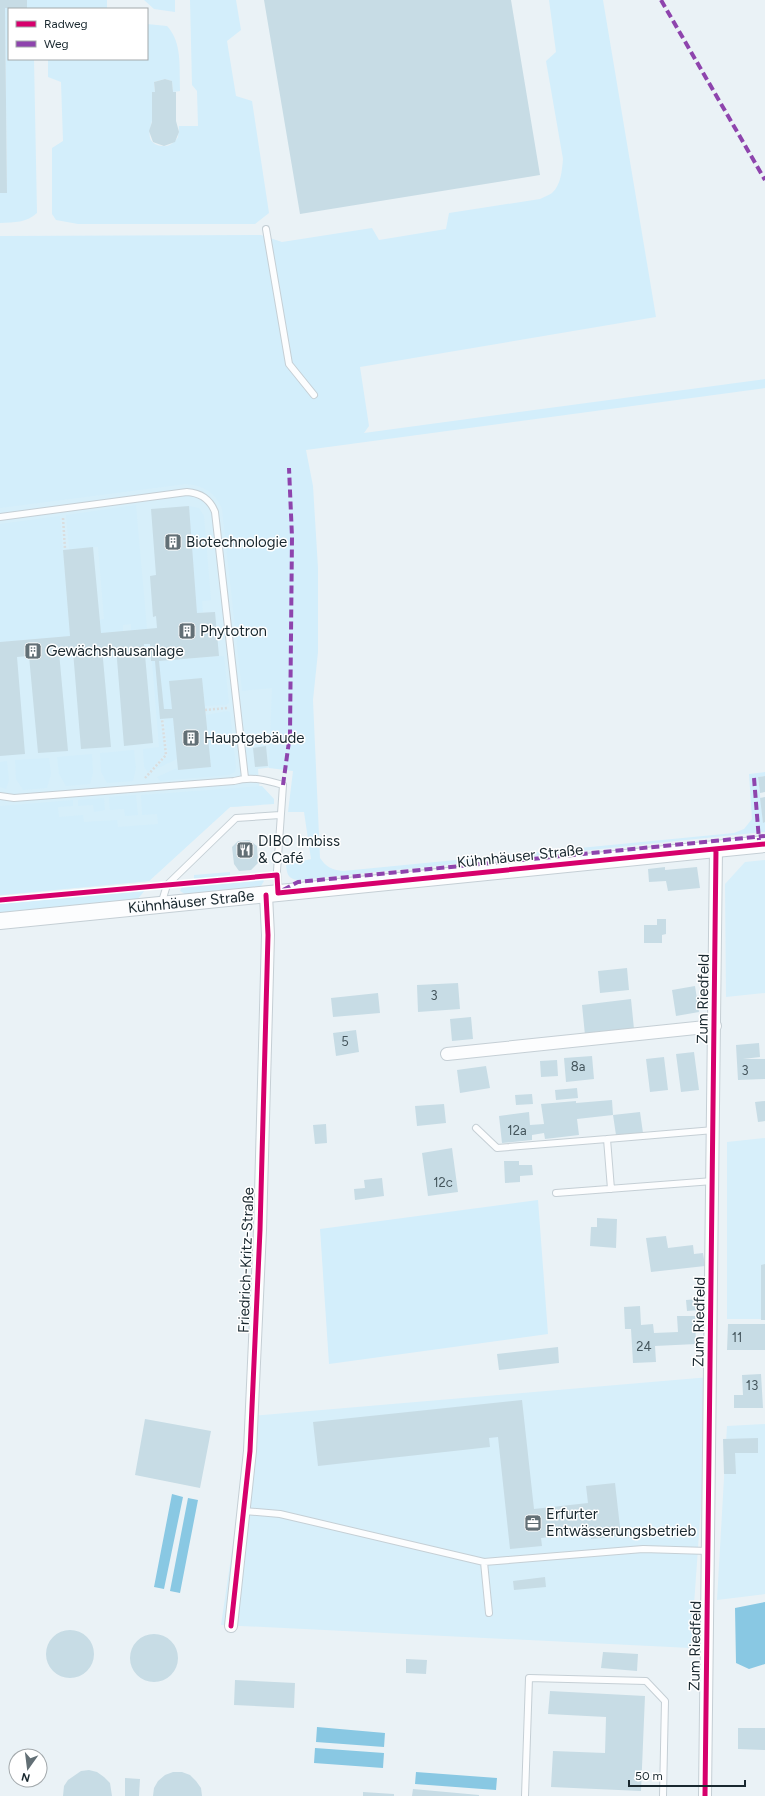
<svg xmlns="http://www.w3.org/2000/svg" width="765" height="1796" viewBox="0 0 765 1796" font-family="Figtree,sans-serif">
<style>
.built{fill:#d7effa}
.green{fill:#d3eefb}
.water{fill:#89c8e3}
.building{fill:#c7dce5}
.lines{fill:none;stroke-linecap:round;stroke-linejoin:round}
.service-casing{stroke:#c5cfd5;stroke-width:8}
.minor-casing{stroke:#c5cfd5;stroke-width:14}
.tertiary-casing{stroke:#c5cfd5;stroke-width:18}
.path{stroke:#daddde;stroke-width:2.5;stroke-dasharray:2 2;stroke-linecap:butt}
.service{stroke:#fcfdfe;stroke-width:6}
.minor{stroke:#fcfdfe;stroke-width:12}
.tertiary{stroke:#fcfdfe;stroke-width:16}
.quiet{stroke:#8e44ad;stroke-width:4;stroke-dasharray:8 4;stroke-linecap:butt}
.cycleway-casing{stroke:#fff;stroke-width:8}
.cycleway{stroke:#d6006c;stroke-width:5}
.labels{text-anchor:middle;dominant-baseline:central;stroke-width:3;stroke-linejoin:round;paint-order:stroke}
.number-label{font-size:13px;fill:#44555c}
.poi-label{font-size:15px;fill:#19282f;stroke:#fff;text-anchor:start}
.street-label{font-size:15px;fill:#19282f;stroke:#fff}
</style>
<rect width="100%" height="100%" fill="#eaf2f6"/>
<path class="built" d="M278,460L273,767L258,769L261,805L230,807L149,881L0,895V491Z
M765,860V993L726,997L725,884L745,862Z
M765,1138V1319H727V1142Z
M710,1377L691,1648L221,1625L252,1416Z
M765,1424V1594L717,1600L727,1426Z"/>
<path class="green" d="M27,0H107V9H9V59H34L37,213C26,223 15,222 0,223V193H7L5,8H27Z
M144,0H175V12L154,9Z
M190,0H236L241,30L227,41L236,96L252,101L269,213L255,224H78L56,220L52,214V148L63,141L61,82L48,77V59H147V24L167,26C183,43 179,70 180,91L173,92L172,81L165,79L154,82L155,92H152C152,101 154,113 152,121C149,132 146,144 162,146C169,147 174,143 178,137L179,126H198L197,91L192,85Z
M549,0H603L656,317L360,367L369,426L364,433L765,379V388L306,450L313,486L318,568V652L313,700L320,858C326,867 332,870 343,871L734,833L744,829L752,819L749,774L765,772V776L758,777L763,822H765V832L298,880C288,879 287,874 286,865L311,859L304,812H288L293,771L269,768L272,688L242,691L222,509C216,493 203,485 186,484L0,508V236L261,235L282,242L372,228L379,240L446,229L449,213L540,199C544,197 549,195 552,193C561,185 562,170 563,159L546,61L556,52Z
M136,505L147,629L131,630V624L123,625V631L101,633L99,620L104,619L98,547L69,549L66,515Z
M189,506L199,508L204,516L211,600L202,601L203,612L197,613Z
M60,516L70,636L0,642V524Z
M224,656L229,703L226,705L205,706L202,678L170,681L172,709H164L159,661Z
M152,661H155L165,754L148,772L144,767L143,749L159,747Z
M227,711L230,712L236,767L235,772L229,775L160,781L157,777L177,768L178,770L211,767L206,715Z
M173,718L177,759L154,770L168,755L164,719Z
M134,750L136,768L133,781L107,783L101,772L100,753Z
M92,754L93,773L90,784L66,786L59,774L57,757Z
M49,758L51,774L47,788L23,790L16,779L15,760Z
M7,761L9,780L6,789L0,787V762Z
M262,786L274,799V804L230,807L149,881L0,895V806L73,800V806L58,807L59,817L83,815L84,822L117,820L118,827L158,824L157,814L142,815L141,795Z
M136,795L138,815L125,816L124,809L110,810L109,797Z
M104,798L105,810L94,812L93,805L78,806V800Z
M230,872V877L194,880V875Z
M262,879L264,881L261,886L185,894L180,891L182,887Z
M145,890L137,900L0,913V904Z
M538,1200L548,1334L329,1364L320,1229Z"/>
<path class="water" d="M172,1494L183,1497L164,1589L154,1587Z
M188,1498L198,1500L180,1593L170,1591Z
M765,1602V1664L749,1669L736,1663L735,1608Z
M317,1727L385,1733L384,1747L316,1742Z
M315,1748L384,1753L383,1768L314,1763Z
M416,1772L497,1778L496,1790L415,1784Z"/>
<path class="building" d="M0,0H27V8H5L7,193H0Z
M264,0H511L540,175L300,214Z
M165,79L172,81L173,92H176V121L179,132L175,142L164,146L153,142L149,131L152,122V92H155L154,82Z
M189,506L197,613L215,612L219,656L159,661L164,709H172L169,681L202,678L211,767L178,770L173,718L160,719L155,661H151L150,644H144L153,743L124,746L116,647L102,648L111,747L81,749L73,651L59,652L68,751L38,753L29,656L17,657L25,754L0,756V642L70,636L63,550L93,547L101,633L157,628L156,616L153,617L150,576L156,575L151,509Z
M266,746L268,766L255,767L253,748Z
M765,776V792L760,793L758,777Z
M765,797V822L763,823L760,798Z
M249,840L257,846L258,863L251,870L239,871L234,864L232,847L238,841Z
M665,867V870L697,867L700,888L668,891L666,881L649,882L648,869Z
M657,919H666V934L662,935V943H644V925H657Z
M627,968L629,990L600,993L598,971Z
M458,983L460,1009L418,1012L417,985Z
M695,986L699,1012L676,1016L672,990Z
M378,993L380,1013L333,1017L331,998Z
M631,999L634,1029L585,1035L582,1005Z
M471,1017L473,1039L452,1041L450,1019Z
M356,1030L359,1052L336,1056L333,1033Z
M759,1043L760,1057L743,1059H765V1079L738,1080L736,1045Z
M694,1052L699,1090L681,1092L676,1054Z
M592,1056L594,1079L566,1082L564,1058Z
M664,1057L668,1090L650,1092L646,1059Z
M557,1060L558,1076L541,1077L540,1061Z
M486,1066L490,1088L460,1093L457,1070Z
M577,1088L578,1098L556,1100L555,1090Z
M532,1094L533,1104L516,1105L515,1095Z
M612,1100L613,1115L577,1119L579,1135L545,1139L544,1133L532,1135V1140L502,1143L499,1116L529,1112L530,1125L544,1124L541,1104L576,1101V1103Z
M765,1101V1121L758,1122L755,1102Z
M444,1104L446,1123L417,1126L415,1106Z
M640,1112L643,1133L616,1135L613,1115Z
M326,1124L327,1143L315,1144L313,1125Z
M452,1148L458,1192L428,1196L422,1153Z
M504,1161H519V1165H532L533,1175L520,1176V1182L505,1183Z
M382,1178L384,1196L355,1200L354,1189L365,1188L364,1180Z
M597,1218L617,1219L616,1248L590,1246L591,1227H597Z
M666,1236L668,1248L693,1245L694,1254L703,1253L705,1266L651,1272L646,1238Z
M765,1264V1320H761V1265Z
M699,1299L700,1310L687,1311L686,1300Z
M640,1306L641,1325L653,1324L654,1333L678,1332L677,1316H695L696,1344L655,1346L656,1362L633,1363L631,1329H625L624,1307Z
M728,1324H765V1350H727Z
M558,1347L559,1363L499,1370L497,1354Z
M761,1374L763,1408H734V1395H743L742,1375Z
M522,1400L534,1509L588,1503L586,1486L615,1483L621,1536L591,1539V1533L541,1538L542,1546L510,1549L498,1437L489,1438L490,1447L318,1466L313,1422Z
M145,1419L211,1431L200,1488L135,1475Z
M758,1438V1453H735L736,1474H724L723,1439Z
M545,1577L546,1587L514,1590L513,1581Z
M46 1654a24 24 0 1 1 48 0a24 24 0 1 1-48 0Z
M130 1658a24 24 0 1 1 48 0a24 24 0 1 1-48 0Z
M603,1652L638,1654L637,1671L601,1668Z
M406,1659L427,1660L426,1674L406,1673Z
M235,1680L295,1683L294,1708L234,1705Z
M550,1691L645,1696L641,1791L551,1787L553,1751L605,1753L606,1717L548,1714Z
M738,1728H765V1750L738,1749Z
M89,1770L97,1772L104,1777L110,1783L112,1796H63L64,1786L68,1780L81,1771Z
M173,1772H182L190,1775L196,1781L201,1788L202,1796H153L154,1788L158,1781L165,1775Z
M125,1778L140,1779L139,1796H125Z
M413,1789L479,1795V1796H412Z
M363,1792L394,1794V1796H363Z"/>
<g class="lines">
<g class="service-casing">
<path id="service" d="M266,229L289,364L314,395
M0,517L187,492C201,493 210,499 215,512L245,778
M0,796L14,798L234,781C252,776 266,780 283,785L277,871L278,892
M163,903V898L167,885L236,818L280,815
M476,1128L497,1148L607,1139
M611,1189L607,1139L714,1130
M556,1193L713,1181
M244,1511L280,1514L484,1562L643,1549L708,1551
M484,1562L489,1613
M525,1796L529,1678L646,1681L665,1701L663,1796"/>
</g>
<g class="minor-casing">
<path id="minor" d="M447,1054L715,1026
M231,1626L250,1451L260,1230L268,935L266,895
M705,1796L716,849"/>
</g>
<g class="tertiary-casing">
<g id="tertiary">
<path id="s1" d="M0,921L765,844"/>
</g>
</g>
<path class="path" d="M63,518L65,549
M205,710L227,708
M145,778L166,755L162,719"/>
<use href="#service" class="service"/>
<use href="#minor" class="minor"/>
<use href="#tertiary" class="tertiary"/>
<path class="quiet" d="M661,0L765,180
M754,778L759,840
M283,785L290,734L292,537L289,468
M283,890L298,882L765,836"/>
<g class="cycleway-casing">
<path id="cycleway" d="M0,900L277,875L278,893L765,844
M231,1626L250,1451L260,1230L268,935L266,895
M705,1796L716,849"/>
</g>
<use href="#cycleway" class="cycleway"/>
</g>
<defs>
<g id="building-square" transform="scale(0.9)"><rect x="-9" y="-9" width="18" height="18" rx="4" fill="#626f75" stroke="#fff"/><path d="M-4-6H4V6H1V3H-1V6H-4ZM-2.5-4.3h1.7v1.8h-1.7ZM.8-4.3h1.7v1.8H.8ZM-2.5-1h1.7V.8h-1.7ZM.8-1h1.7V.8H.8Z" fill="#fff"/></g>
<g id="restaurant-square" transform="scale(0.9)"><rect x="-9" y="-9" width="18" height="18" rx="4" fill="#626f75" stroke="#fff"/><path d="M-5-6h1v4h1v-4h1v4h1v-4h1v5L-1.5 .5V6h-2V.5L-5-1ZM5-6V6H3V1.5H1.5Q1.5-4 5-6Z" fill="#fff"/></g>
<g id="office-square" transform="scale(0.9)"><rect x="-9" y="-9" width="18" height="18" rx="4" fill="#626f75" stroke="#fff"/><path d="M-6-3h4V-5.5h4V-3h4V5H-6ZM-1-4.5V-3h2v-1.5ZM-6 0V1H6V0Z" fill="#fff"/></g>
</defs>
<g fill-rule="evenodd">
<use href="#building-square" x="173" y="542"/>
<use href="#building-square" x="187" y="631"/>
<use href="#building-square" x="33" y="651"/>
<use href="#building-square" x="191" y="738"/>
<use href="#restaurant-square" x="245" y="850"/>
<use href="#office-square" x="533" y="1523"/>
</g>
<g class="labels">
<g class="number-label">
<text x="434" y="995">3</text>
<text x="345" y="1041">5</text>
<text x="578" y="1066">8a</text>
<text x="745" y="1070">3</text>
<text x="517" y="1130">12a</text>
<text x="443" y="1182">12c</text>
<text x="737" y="1337">11</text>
<text x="644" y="1346">24</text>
<text x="752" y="1385">13</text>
</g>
<g class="poi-label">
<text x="186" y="542">Biotechnologie</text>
<text x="200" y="631">Phytotron</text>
<text x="46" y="651">Gewächshausanlage</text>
<text x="204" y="738">Hauptgebäude</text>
<text x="258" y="841">DIBO Imbiss<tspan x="258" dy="17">&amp; Café</tspan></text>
<text x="546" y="1514">Erfurter<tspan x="546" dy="17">Entwässerungsbetrieb</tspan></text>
</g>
<g class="street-label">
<text transform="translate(520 856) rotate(-6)">Kühnhäuser Straße</text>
<text stroke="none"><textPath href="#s1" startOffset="192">Kühnhäuser Straße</textPath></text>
<text transform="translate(703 999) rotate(-89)">Zum Riedfeld</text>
<text transform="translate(246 1260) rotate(-88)">Friedrich-Kritz-Straße</text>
<text transform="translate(699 1322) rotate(-89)">Zum Riedfeld</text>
<text transform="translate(695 1646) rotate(-89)">Zum Riedfeld</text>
</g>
</g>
<rect x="8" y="8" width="140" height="52" fill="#ffffff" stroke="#a3a9ac"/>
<rect x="16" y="21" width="20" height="6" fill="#d6006c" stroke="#a3a9ac"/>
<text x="44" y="28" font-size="12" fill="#19282f">Radweg</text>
<rect x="16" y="41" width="20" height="6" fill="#8e44ad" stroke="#a3a9ac"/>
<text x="44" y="48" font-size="12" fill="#19282f">Weg</text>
<g transform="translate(28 1768) rotate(194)"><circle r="19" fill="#ffffff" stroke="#a3a9ac"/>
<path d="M0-3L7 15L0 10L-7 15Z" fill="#626f75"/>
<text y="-6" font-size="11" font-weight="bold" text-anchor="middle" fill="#19282f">N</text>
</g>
<path d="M629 1780v6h116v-6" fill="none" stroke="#19282f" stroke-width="2"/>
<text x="635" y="1780" font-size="12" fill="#19282f" stroke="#ffffff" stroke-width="3" paint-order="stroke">50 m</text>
</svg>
